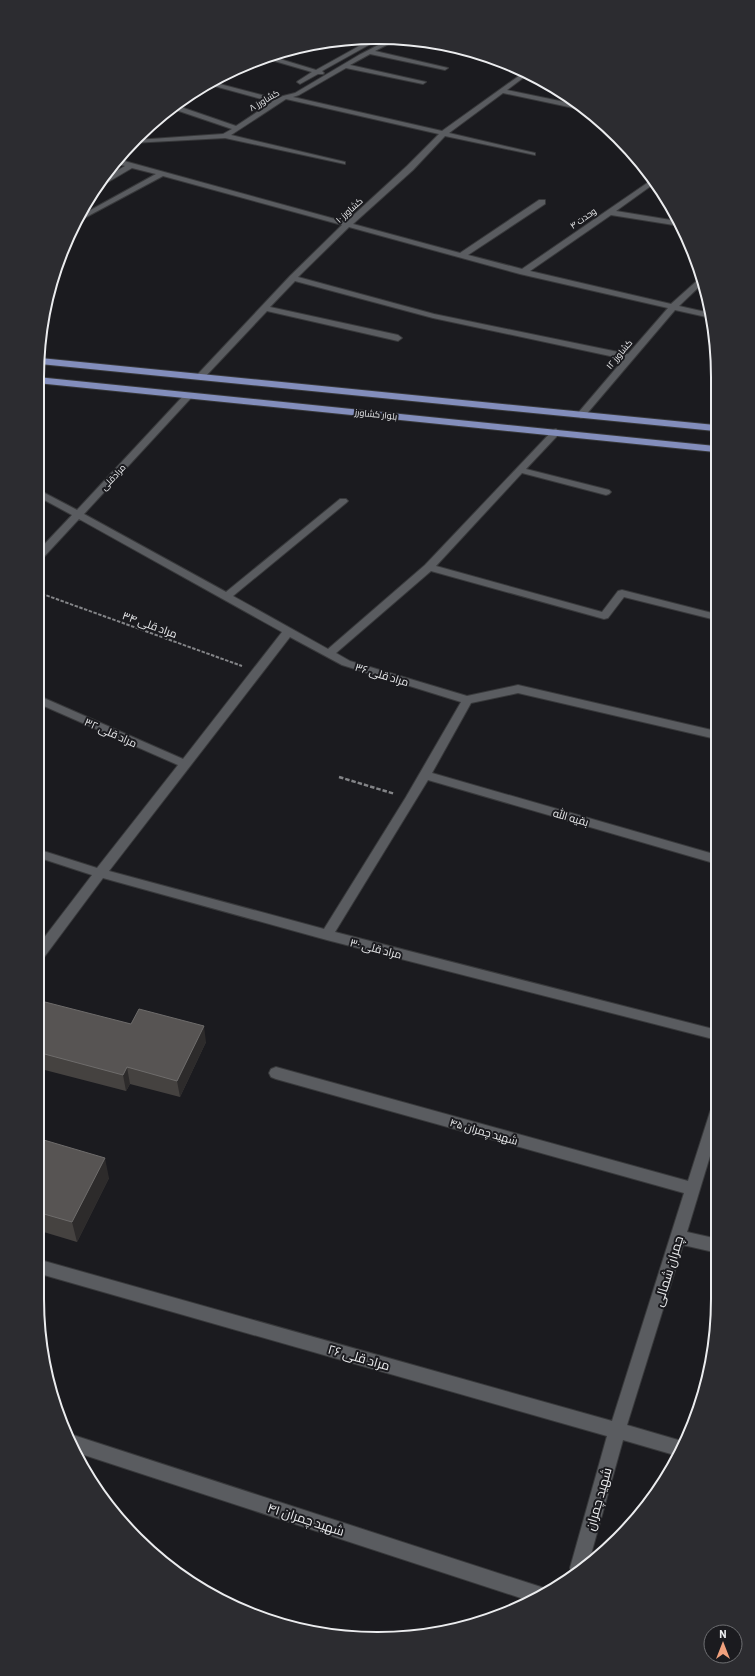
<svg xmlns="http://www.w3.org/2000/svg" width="755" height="1676" viewBox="0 0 755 1676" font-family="Barlow,Cairo,sans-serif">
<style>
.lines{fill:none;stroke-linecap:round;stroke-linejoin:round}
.minor-casing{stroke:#38393b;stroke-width:2}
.major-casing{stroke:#38393b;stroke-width:2}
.path-far1{stroke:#838487;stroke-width:2;stroke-dasharray:3.5 1.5;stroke-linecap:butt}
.path{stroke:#838487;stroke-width:2.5;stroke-dasharray:4.5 2;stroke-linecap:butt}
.minor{fill:#5a5c60;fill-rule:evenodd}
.major{fill:#838ebc;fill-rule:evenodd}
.wall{fill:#454240}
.shaded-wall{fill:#2d2b2b}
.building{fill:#575453;stroke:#6e6c6b}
.labels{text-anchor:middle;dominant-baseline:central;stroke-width:4;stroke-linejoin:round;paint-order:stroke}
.far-street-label{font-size:9px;fill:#ebecee;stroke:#1b1b1f}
.street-label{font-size:11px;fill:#ebecee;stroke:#1b1b1f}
.near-street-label{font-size:13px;fill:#ebecee;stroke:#1b1b1f}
.rim{fill:none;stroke:#ebecee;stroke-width:2}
</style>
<rect width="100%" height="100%" fill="#1b1b1f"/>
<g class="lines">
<g class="minor-casing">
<path id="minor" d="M351,38L366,42L371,40L374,42L322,71L324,73L323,74H318L300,84L297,82L298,81L312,72L264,58L270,56L316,70L361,45L343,40Z
M390,39H398L375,51L448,68L445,70L370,54L350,65L426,82L423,84L346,68L299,95L293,97L442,131L523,73L527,75L507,90L579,105L583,110L503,93L449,133L535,153V155L445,136L413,170L353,224L460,253L539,200H545V204L468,255L522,269L653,179L655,183L616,211L677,221L680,226L611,215L530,271L671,304L700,278L702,284L679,306L710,313L711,318L675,310L584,417L581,418L577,415L578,413L624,359L433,318L295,281L270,307L398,335L402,338L398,341L267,311L203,379H197L196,377L197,375L290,276L342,225L163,176L75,223L78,217L156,174L132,168L103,185H99L104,178L125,166L115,163L117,159L346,222L407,166L439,134L286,99L231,135L345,162V164L225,138L132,143L136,140L223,134L232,129L170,108L175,105L236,126L272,102L207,84L212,82L277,99L283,96L295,93L359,55ZM349,227L520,274L668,308L628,354L434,314L298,277Z
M188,393L191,394L192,396L191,398L84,514L226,592L340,499H346L348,501L346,503L233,596L328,649L425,565L553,430L556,429L561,432L559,434L526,469L609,490L611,492L609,494L606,495L522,473L436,566L602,612L618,591L622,590L716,614V620L624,597L608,618L604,619L431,571L336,653L350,661L467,696L518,685L716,731V739L518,693L471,703L432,773L717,855V864L428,780L335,932L717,1030V1040L327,940L103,878L42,960L37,961V947L92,875L37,857V849L97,868L178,765L37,703V695L183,759L282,632L79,519L41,560L37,561V552L72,515L37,496V489L77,510L185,394ZM290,637L342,665L461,702L406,797L324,929L109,871Z
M276,1067L688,1181L710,1112L712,1108L717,1106V1133L687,1232L718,1239V1253L683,1245L627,1425L685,1442L678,1456L623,1440L590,1558L572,1573L570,1568L607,1436L37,1273V1259L612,1421L684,1193L276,1079L271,1077L269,1073L271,1069Z
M70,1434L541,1587L547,1590L548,1593L530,1601L75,1452L67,1435Z"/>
</g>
<g class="major-casing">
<path id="major" d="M40,358L715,425V431L40,364Z
M37,377L715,446V452L37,383Z"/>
</g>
<path class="path-far1" d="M37,592L242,666"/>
<path class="path" d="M339,777L395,794"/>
<use href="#minor" class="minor"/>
<use href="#major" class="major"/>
</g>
<path class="wall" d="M37,1016L131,1024L206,1042L180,1097L130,1084L126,1091L37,1068Z
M37,1138L109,1178L77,1242L37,1230Z"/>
<path class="shaded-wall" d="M204,1026L206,1042L180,1097L177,1081Z
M127,1067L130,1084L126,1091L123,1075Z
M105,1158L109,1178L77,1242L72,1222Z"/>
<path class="building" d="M45,1002L131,1024L139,1009L204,1026L177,1081L127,1067L123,1075L37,1052V1016Z
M37,1138L105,1158L72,1222L37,1212Z"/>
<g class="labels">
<g class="far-street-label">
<text transform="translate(264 100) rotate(-31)">کشاورز ۸</text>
<text transform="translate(349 210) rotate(-42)">کشاورز ۱۰</text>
<text transform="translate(583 218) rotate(-35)">وحدت ۴</text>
<text transform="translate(619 354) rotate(-50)">کشاورز ۱۲</text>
<text transform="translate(376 414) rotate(6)">بلوار کشاورز</text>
<text transform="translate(113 477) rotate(-47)">مرادقلی</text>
</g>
<g class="street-label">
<text transform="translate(150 624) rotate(20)">مراد قلی ۳۴</text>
<text transform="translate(382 674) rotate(17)">مراد قلی ۳۶</text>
<text transform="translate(111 732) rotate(24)">مراد قلی ۳۲</text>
<text transform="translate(571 817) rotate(16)">بقیه الله</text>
<text transform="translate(376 948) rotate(14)">مراد قلی ۳۰</text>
<text transform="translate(484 1131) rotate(16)">شهید چمران ۴۵</text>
</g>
<g class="near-street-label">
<text transform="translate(668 1271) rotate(-73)">چمران شمالی</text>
<text transform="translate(359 1357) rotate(16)">مراد قلی ۲۶</text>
<text transform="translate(598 1499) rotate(-74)">شهید چمران</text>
<text transform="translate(306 1519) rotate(18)">شهید چمران ۴۱</text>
</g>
</g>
<path d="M0 0H755V1676H0ZM377 44H378A333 333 0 0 1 711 377V1299A333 333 0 0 1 378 1632H377A333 333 0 0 1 44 1299V377A333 333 0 0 1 377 44Z" fill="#2c2c30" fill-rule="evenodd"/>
<path class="rim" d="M377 44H378A333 333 0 0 1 711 377V1299A333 333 0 0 1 378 1632H377A333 333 0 0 1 44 1299V377A333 333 0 0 1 377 44Z"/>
<g transform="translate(723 1644)"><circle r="19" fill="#1b1b1f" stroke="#6e6f72"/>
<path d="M0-3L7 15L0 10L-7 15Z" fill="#f1a17d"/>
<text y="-6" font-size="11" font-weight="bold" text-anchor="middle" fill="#ebecee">N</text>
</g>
</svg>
